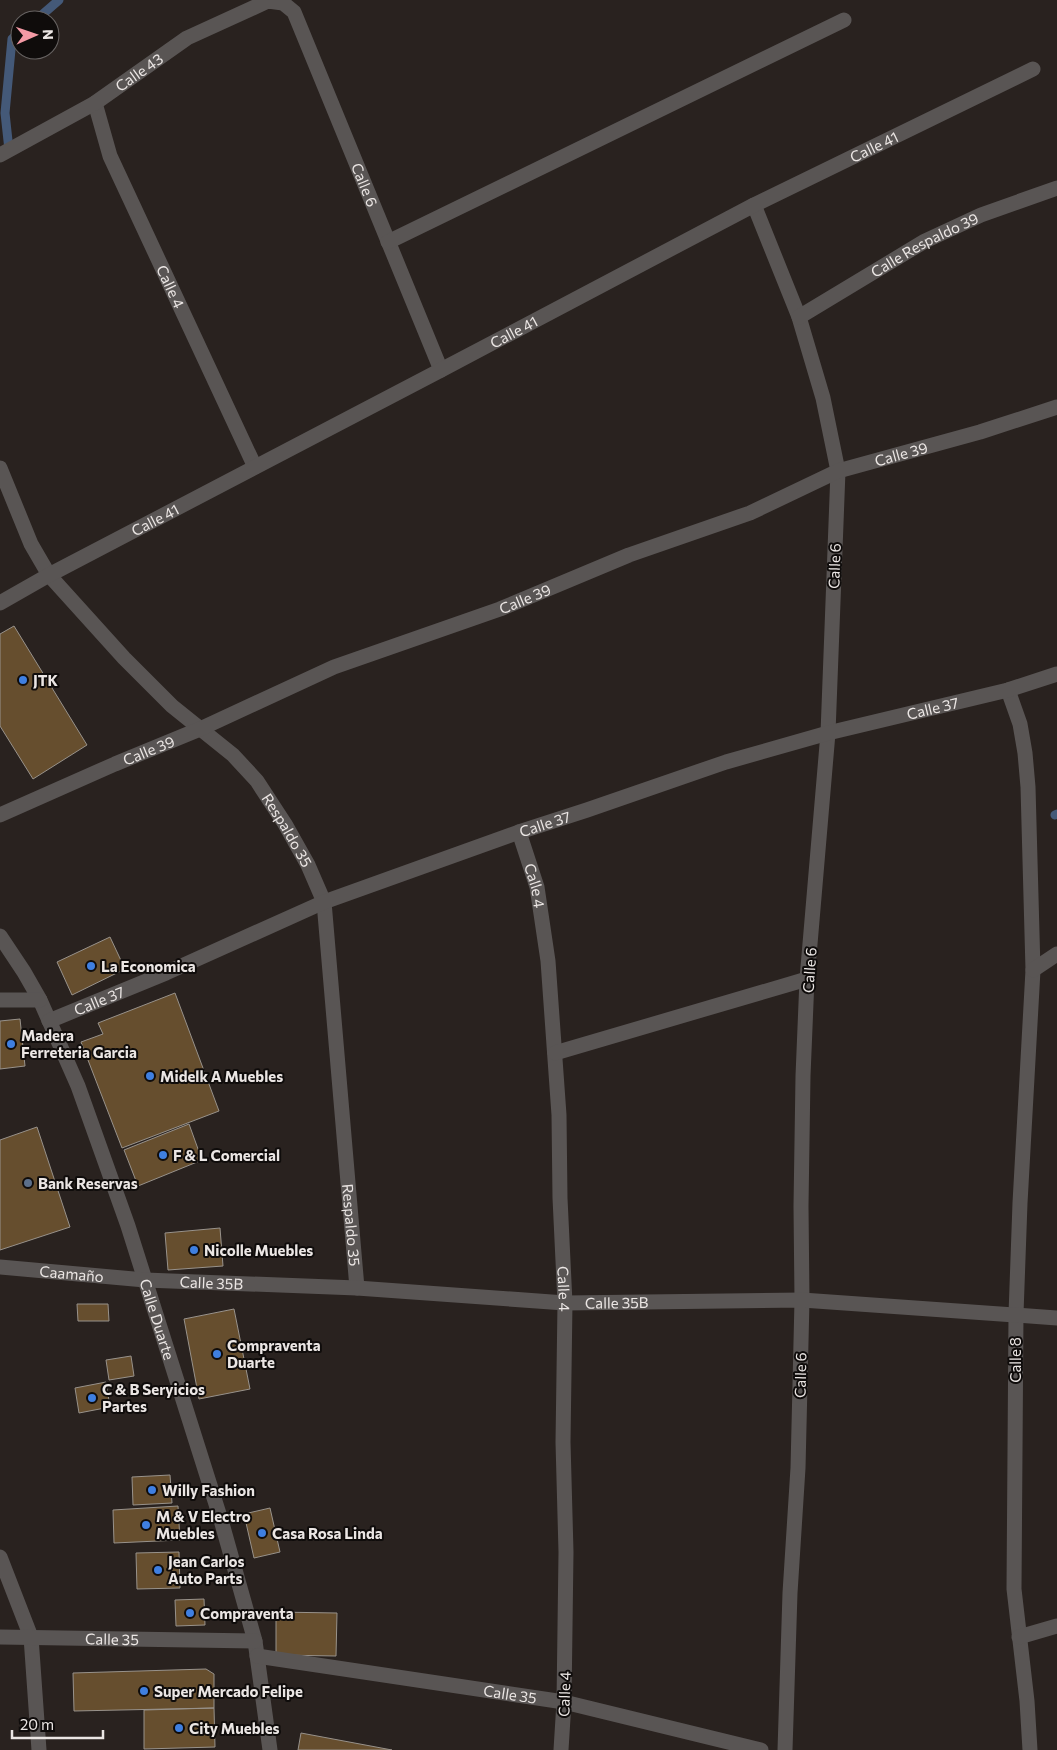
<svg xmlns="http://www.w3.org/2000/svg" width="1057" height="1750" viewBox="0 0 1057 1750" font-family="Commissioner,sans-serif">
<style>
.lines{fill:none;stroke-linecap:round;stroke-linejoin:round}
.stream{stroke:#445978;stroke-width:9}
.building{fill:#664e2e;stroke:#98928b}
.minor{stroke:#595554;stroke-width:15}
.shop-dot{fill:#3f7fe0;stroke:#0f0c0b;stroke-width:2}
.service-dot{fill:#5c6f8a;stroke:#0f0c0b;stroke-width:2}
.labels{text-anchor:middle;dominant-baseline:central;stroke-width:4;stroke-linejoin:round;paint-order:stroke}
.street-label{font-size:15px;fill:#ebe6e4;stroke:#0f0c0b}
.poi-label{font-size:15px;font-weight:bold;fill:#ebe6e4;stroke:#0f0c0b;text-anchor:start}
</style>
<rect width="100%" height="100%" fill="#29221f"/>
<g class="lines">
<path class="stream" d="M36,20L59,0
M9,150L5,113L12,39L20,32
M1055,815L1057,814"/>
</g>
<path class="building" d="M14,626L87,745L33,779L0,726V634Z
M110,937L125,969L72,995L57,962Z
M175,993L219,1111L122,1148L81,1042L103,1034L98,1023Z
M20,1019L25,1066L0,1069V1021Z
M189,1124L202,1160L138,1186L124,1150Z
M37,1127L70,1227L0,1250V1140Z
M220,1228L223,1266L168,1270L165,1233Z
M77,1304H108L109,1321H78Z
M234,1309L250,1389L199,1399L184,1319Z
M131,1356L134,1376L109,1380L106,1360Z
M106,1382L110,1407L79,1413L75,1388Z
M170,1475L172,1503L133,1505L132,1477Z
M178,1506L180,1540L114,1543L113,1510Z
M270,1508L280,1552L254,1558L244,1514Z
M179,1552L180,1588L137,1589L136,1553Z
M204,1599L205,1625L176,1626L175,1600Z
M276,1612L337,1613L336,1656L276,1655Z
M206,1669L214,1674V1708L74,1711L73,1673Z
M214,1708L215,1747L144,1749V1710Z
M301,1733L392,1750H298Z"/>
<g class="lines">
<g class="minor">
<path id="s1" d="M95,103L110,156L255,467"/>
<path id="s2" d="M0,155L95,103L187,38L268,1L283,3L294,12L441,370"/>
<path d="M754,205L799,317L823,398L838,471L828,733L807,979L803,1076L801,1206L802,1300L798,1468L790,1593L785,1750"/>
<path d="M388,242L844,20"/>
<path id="s3" d="M799,317L925,241L981,215L1057,188"/>
<path id="s4" d="M0,468L31,544L49,575L124,658L172,706L233,755L257,781L285,824L308,865L324,902L357,1288"/>
<path id="s5" d="M0,603L49,575L441,370L754,205L1033,69"/>
<path d="M1008,690L1020,724L1025,753L1028,787L1033,970L1020,1203L1016,1314L1014,1589L1027,1701L1030,1750"/>
<path id="s6" d="M0,815L115,764L200,729L334,667L500,609L629,555L750,513L838,471L980,432L1057,407"/>
<path id="s7" d="M519,832L537,887L548,961L559,1115L560,1198L565,1303L563,1442L566,1552L564,1702L561,1750"/>
<path id="s8" d="M0,936L24,972L40,1000L78,1086L128,1226L221,1520L255,1641L270,1750"/>
<path d="M1033,970L1057,954"/>
<path d="M0,1000H40"/>
<path id="s9" d="M49,1021L166,973L324,902L519,832L587,810L726,762L828,733L1008,690L1057,674"/>
<path d="M555,1053L807,979"/>
<path id="s10" d="M0,1267L145,1280L357,1288L565,1303L802,1300L1057,1318"/>
<path d="M0,1557L31,1637L39,1750"/>
<path id="s11" d="M0,1637L255,1641"/>
<path d="M1019,1637L1057,1626"/>
<path id="s12" d="M257,1656L564,1702L761,1750"/>
</g>
</g>
<g class="shop-dot">
<circle cx="23" cy="680" r="5"/>
<circle cx="91" cy="966" r="5"/>
<circle cx="11" cy="1044" r="5"/>
<circle cx="150" cy="1076" r="5"/>
<circle cx="163" cy="1155" r="5"/>
<circle cx="194" cy="1250" r="5"/>
<circle cx="217" cy="1354" r="5"/>
<circle cx="92" cy="1398" r="5"/>
<circle cx="152" cy="1490" r="5"/>
<circle cx="146" cy="1525" r="5"/>
<circle cx="262" cy="1533" r="5"/>
<circle cx="158" cy="1570" r="5"/>
<circle cx="190" cy="1613" r="5"/>
<circle cx="144" cy="1691" r="5"/>
<circle cx="179" cy="1728" r="5"/>
</g>
<circle class="service-dot" cx="28" cy="1183" r="5"/>
<g class="labels">
<g class="street-label">
<text stroke="none"><textPath href="#s2" startOffset="162">Calle 43</textPath></text>
<text stroke="none"><textPath href="#s5" startOffset="986">Calle 41</textPath></text>
<text stroke="none"><textPath href="#s2" startOffset="526">Calle 6</textPath></text>
<text stroke="none"><textPath href="#s3" startOffset="145">Calle Respaldo 39</textPath></text>
<text stroke="none"><textPath href="#s1" startOffset="199">Calle 4</textPath></text>
<text stroke="none"><textPath href="#s5" startOffset="581">Calle 41</textPath></text>
<text stroke="none"><textPath href="#s6" startOffset="972">Calle 39</textPath></text>
<text stroke="none"><textPath href="#s5" startOffset="176">Calle 41</textPath></text>
<text transform="translate(834 566) rotate(-88)">Calle 6</text>
<text stroke="none"><textPath href="#s6" startOffset="568">Calle 39</textPath></text>
<text stroke="none"><textPath href="#s9" startOffset="939">Calle 37</textPath></text>
<text stroke="none"><textPath href="#s6" startOffset="162">Calle 39</textPath></text>
<text stroke="none"><textPath href="#s9" startOffset="534">Calle 37</textPath></text>
<text stroke="none"><textPath href="#s4" startOffset="469">Respaldo 35</textPath></text>
<text stroke="none"><textPath href="#s7" startOffset="56">Calle 4</textPath></text>
<text transform="translate(809 970) rotate(-86)">Calle 6</text>
<text stroke="none"><textPath href="#s9" startOffset="54">Calle 37</textPath></text>
<text stroke="none"><textPath href="#s4" startOffset="874">Respaldo 35</textPath></text>
<text stroke="none"><textPath href="#s10" startOffset="72">Caamaño</textPath></text>
<text stroke="none"><textPath href="#s10" startOffset="212">Calle 35B</textPath></text>
<text stroke="none"><textPath href="#s7" startOffset="461">Calle 4</textPath></text>
<text stroke="none"><textPath href="#s10" startOffset="618">Calle 35B</textPath></text>
<text stroke="none"><textPath href="#s8" startOffset="416">Calle Duarte</textPath></text>
<text transform="translate(1015 1360) rotate(-90)">Calle 8</text>
<text transform="translate(800 1375) rotate(-89)">Calle 6</text>
<text stroke="none"><textPath href="#s11" startOffset="112">Calle 35</textPath></text>
<text stroke="none"><textPath href="#s12" startOffset="256">Calle 35</textPath></text>
<text transform="translate(564 1694) rotate(-88)">Calle 4</text>
</g>
<g class="poi-label">
<text x="33" y="680">JTK</text>
<text x="101" y="966">La Economica</text>
<text x="21" y="1035">Madera<tspan x="21" dy="17">Ferreteria Garcia</tspan></text>
<text x="160" y="1076">Midelk A Muebles</text>
<text x="173" y="1155">F &amp; L Comercial</text>
<text x="38" y="1183">Bank Reservas</text>
<text x="204" y="1250">Nicolle Muebles</text>
<text x="227" y="1345">Compraventa<tspan x="227" dy="17">Duarte</tspan></text>
<text x="102" y="1389">C &amp; B Seryicios<tspan x="102" dy="17">Partes</tspan></text>
<text x="162" y="1490">Willy Fashion</text>
<text x="156" y="1516">M &amp; V Electro<tspan x="156" dy="17">Muebles</tspan></text>
<text x="272" y="1533">Casa Rosa Linda</text>
<text x="168" y="1561">Jean Carlos<tspan x="168" dy="17">Auto Parts</tspan></text>
<text x="200" y="1613">Compraventa</text>
<text x="154" y="1691">Super Mercado Felipe</text>
<text x="189" y="1728">City Muebles</text>
</g>
</g>
<g transform="translate(35 35) rotate(88)"><circle r="24" fill="#0f0c0b" stroke="#676362"/>
<path d="M0-4L9 19L0 12L-9 19Z" fill="#f49aa5"/>
<text y="-8" font-size="14" font-weight="bold" text-anchor="middle" fill="#ebe6e4">N</text>
</g>
<path d="M12 1730v8h91v-8" fill="none" stroke="#ebe6e4" stroke-width="2.5"/>
<text x="20" y="1730" font-size="15" fill="#ebe6e4" stroke="#0f0c0b" stroke-width="4" paint-order="stroke">20 m</text>
</svg>
